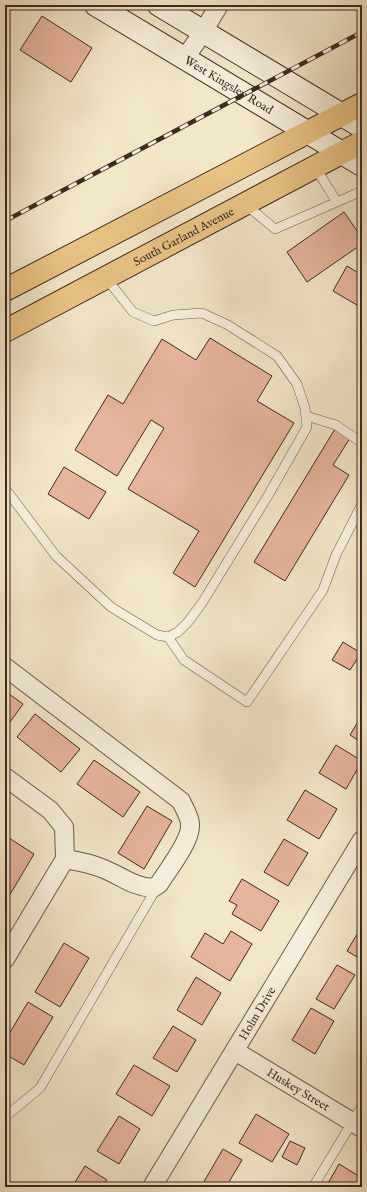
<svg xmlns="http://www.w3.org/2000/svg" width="367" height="1192" viewBox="0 0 367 1192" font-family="'IM FELL English',serif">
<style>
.building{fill:#e7b49d;stroke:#3d2a20}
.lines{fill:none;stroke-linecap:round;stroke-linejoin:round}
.service-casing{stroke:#6a594a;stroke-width:10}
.minor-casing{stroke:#6a594a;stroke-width:20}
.secondary-casing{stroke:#3d2a20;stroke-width:24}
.primary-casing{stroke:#3d2a20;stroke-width:24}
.service{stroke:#f7efdd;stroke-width:9}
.minor{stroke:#f7efdd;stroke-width:18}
.secondary{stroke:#f7efdd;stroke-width:22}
.primary{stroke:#eac485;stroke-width:22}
.rail-casing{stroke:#3d2a20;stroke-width:4.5}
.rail{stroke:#f7efdd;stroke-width:3;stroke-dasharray:9;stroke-linecap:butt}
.labels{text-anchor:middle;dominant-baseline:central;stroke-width:3;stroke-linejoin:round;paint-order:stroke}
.street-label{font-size:12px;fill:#3d2a20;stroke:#f7efdd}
</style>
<rect width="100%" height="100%" fill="#f3e7ca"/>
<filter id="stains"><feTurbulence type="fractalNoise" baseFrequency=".005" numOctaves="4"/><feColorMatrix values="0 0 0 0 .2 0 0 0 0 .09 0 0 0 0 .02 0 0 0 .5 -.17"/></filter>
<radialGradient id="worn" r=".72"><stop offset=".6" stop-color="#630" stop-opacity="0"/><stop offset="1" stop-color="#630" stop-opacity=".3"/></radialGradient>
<path class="building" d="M42,16L92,48L71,82L20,50Z
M5,143L9,150L5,152Z
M344,212L362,238V244L307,282L287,252Z
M347,266L362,275V308L333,291Z
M210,338L272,376L257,401L294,423L195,587L173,573L199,531L128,489L164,428L151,420L117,476L75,450L108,395L123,404L162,339L196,360Z
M335,429L350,438L333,465L349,475L285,581L254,562Z
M64,467L106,492L89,519L48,494Z
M343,642L361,653L350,670L332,660Z
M5,691L23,704L5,729Z
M35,714L80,749L61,772L17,737Z
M362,715V743L350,735Z
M336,745L362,761L346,789L319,773Z
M94,760L140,792L123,817L77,784Z
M305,790L337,809L319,839L287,820Z
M147,806L172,821L144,869L118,853Z
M9,838L34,854L5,903V844Z
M284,839L308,853L288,886L264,872Z
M242,879L279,901L261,931L232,914L237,905L229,901Z
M362,926V960L347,951Z
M231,931L252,944L230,981L191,957L205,933L223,944Z
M64,943L89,958L60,1007L35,992Z
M337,965L355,975L334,1009L316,999Z
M196,977L221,993L202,1025L177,1010Z
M28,1002L53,1017L24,1065L5,1054V1041Z
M311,1008L334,1021L315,1054L292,1040Z
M362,1024V1033L358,1031Z
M173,1026L196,1040L177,1072L153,1058Z
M134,1065L170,1086L152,1116L116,1094Z
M256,1114L289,1134L272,1162L239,1143Z
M119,1116L140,1129L119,1164L97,1151Z
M290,1141L305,1148L297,1165L282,1157Z
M223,1149L242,1160L226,1187H205L202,1185Z
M339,1164L362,1178V1187H330L327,1185Z
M85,1166L107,1180L102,1187H72Z"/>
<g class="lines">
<g class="service-casing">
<path id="service" d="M315,167L337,202
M245,204L275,229L362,191
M306,416L336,425L362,443
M5,489L10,495L56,556L111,607L157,635L168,637L178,632L188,622L202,603L269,494L307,427L305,408L297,384L277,356L228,325L202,313L173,315L154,321L133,312L106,278
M168,637L184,660L247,702L323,590L336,555L362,504
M5,1117L40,1088L157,887
M313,1187L362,1106"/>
</g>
<g class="minor-casing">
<g id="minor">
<path d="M185,58L203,32L219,5"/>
<path d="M5,667L181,801C184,808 190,817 190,824C192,840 167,871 159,884L153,888C134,887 121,876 104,869C92,864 78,861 65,859"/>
<path d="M5,777L50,810L64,827L65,859L5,959"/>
<path id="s1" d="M235,1051L362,1128"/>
<path id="s2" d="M152,1187L362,840"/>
</g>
</g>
<g class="secondary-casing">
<g id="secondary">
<path id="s3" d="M96,5L362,165"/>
<path d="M159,5L362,127"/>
</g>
</g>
<g class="primary-casing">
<g id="primary">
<path d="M5,290L362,104"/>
<path id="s4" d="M5,331L362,142"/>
</g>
</g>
<use href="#service" class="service"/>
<use href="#minor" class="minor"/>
<use href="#secondary" class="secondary"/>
<use href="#primary" class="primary"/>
<g class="rail-casing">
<path id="rail" d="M5,221L362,32"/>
</g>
<use href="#rail" class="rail"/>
</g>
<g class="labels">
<g class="street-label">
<text stroke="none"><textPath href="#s3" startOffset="155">West Kingsley Road</textPath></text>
<text stroke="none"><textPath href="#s4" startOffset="202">South Garland Avenue</textPath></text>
<text stroke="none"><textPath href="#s2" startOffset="203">Holm Drive</textPath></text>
<text stroke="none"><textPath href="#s1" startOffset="74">Huskey Street</textPath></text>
</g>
</g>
<rect width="367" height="1192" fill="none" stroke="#f3e7ca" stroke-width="20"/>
<rect x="6" y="6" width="355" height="1180" fill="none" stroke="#3d2a20" stroke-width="2"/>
<rect x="10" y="10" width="347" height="1172" fill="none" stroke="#3d2a20"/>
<rect width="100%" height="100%" filter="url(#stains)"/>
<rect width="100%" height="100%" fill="url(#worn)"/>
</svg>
